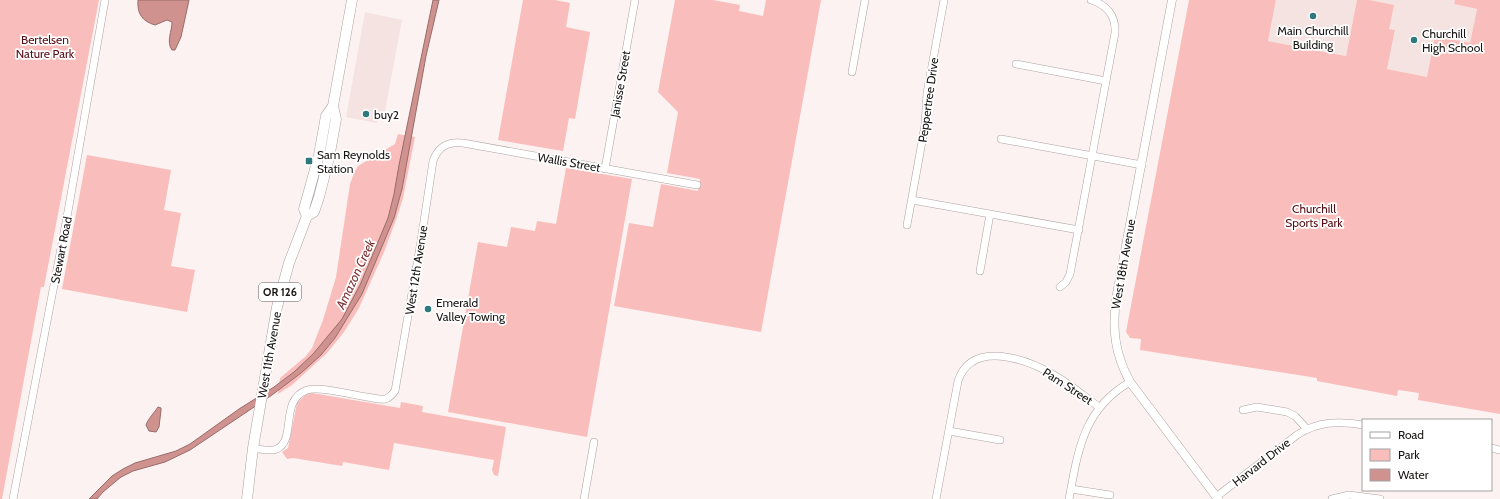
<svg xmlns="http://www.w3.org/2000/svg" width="1500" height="499" viewBox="0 0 1500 499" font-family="Cabin,sans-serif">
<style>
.built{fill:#f5e3e2}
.green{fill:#f9bebb}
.water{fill:#cf928f;stroke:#986c6a}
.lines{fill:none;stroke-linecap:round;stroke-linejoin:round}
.minor-casing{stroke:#aca2a2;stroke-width:8}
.tertiary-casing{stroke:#aca2a2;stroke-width:9}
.primary-casing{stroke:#aca2a2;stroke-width:11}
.minor{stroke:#fff;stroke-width:7}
.tertiary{stroke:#fff;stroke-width:8}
.primary{stroke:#fff;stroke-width:10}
.poi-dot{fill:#2f787e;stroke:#fff;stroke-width:1.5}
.labels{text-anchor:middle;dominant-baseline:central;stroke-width:3.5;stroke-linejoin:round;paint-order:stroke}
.shield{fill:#fff;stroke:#5d5b5a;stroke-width:1}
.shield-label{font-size:11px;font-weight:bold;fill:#181514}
.poi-label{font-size:12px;fill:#181514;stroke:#fff;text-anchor:start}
.park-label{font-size:12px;fill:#570e14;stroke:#fff}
.street-label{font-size:12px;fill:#181514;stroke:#fff}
.water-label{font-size:13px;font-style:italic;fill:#803536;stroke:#fff}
</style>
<rect width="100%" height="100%" fill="#fdf2f2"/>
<path class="built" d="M1276,0H1357L1346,56L1268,41Z
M1369,0H1455L1454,4L1477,9L1470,43L1427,77L1387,69L1395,30L1389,29Z
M365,12L402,20L384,117L376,123L346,117Z"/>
<path class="green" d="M0,0H99L44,287H41L2,499H0Z
M523,0H555L570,3L566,27L590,32L575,119L569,118L563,151L498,140Z
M675,0H713L740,5L739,11L763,16L766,0H821L761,332L614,306L629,223L653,227L661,184L698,191L700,179L667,173L678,112L658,92Z
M1189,0H1276L1268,41L1346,56L1357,0H1369L1394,5L1389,29L1395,30L1387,69L1427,77L1435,36L1470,43L1477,9L1454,4L1455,0H1500V414L1418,400L1419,393L1398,390L1397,396L1317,381V378L1140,350L1141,339L1130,338L1126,332Z
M398,134L415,137L403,198L396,220L384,252L359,308L344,332L327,353L292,385L278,394L280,378L306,356L312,348L323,320L336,277L350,184L354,173L358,166L395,144Z
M87,155L171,170L164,210L181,213L171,266L195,270L187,312L62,289Z
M566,168L632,179L587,437L448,412L478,242L507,247L511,227L535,231L537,221L556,224Z
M312,393L400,408L401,402L423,406L422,412L506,427L498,476L494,475L492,470L494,460L394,443L389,470L343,462L342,466L293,458L287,459L282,452L288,448L297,403L305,395Z"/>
<path class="water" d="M138,0H189L181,37L175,50H172C166,42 172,31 172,22L167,20L155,25C142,21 137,14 138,0Z
M433,0H439L426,56L402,189L394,218L362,294L335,338L321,355L301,373L272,395L190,450L165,462L133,471L121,477L103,492L97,499H89L112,476L123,469L135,463L176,451L190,444L239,409L274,387L294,372L313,354L342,319L360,285L388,218L394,194L399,165Z
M158,407L161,408V410L159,427L156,432L149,431L146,425C148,419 154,413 158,407Z"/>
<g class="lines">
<g class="minor-casing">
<path id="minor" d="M1016,64L1106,81
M852,72L865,0
M1001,139L1142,165
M605,169L635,0
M912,200L1079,230
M907,225L925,125L927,93L944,0
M980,271L990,214
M1060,287L1066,282L1070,274L1115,33C1116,16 1107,5 1091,0
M1243,410L1257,407L1287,412L1295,416L1307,429
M949,431L1000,440
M253,448C260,449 270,452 277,449C297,439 279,400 307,390C320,386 353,395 367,397C373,398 380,400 386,399C390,397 392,395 395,391L421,241L433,161C438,147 447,141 463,143L697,185
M1491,448L1500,450
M1071,489L1110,495
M1216,497L1297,435C1318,421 1339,421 1363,425
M13,499L67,217L105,0
M584,499L594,442
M936,499L958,381C972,339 1026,359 1054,375C1070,384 1084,396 1099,407
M1069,499C1078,451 1083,409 1130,382
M1332,499L1349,495L1380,499"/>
</g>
<g class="tertiary-casing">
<path id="tertiary" d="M1172,0L1116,299C1112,330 1115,354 1130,382L1218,499"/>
</g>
<g class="primary-casing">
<path id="primary" d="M307,216L304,209L319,155L326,116L333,106
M247,499L253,448L277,307L289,263L307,216L314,212L319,197L329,158L336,119L333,106L352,0"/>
</g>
<use href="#minor" class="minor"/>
<use href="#tertiary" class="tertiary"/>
<use href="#primary" class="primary"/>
</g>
<g class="poi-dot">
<circle cx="1313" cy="16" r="4"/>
<circle cx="1414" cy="40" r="4"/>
<circle cx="366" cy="114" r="4"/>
<rect x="305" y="157" width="8" height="8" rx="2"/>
<circle cx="428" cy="309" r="4"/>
</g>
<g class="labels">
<rect class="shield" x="259" y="283" width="42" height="18" rx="3"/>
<g class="shield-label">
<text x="280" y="292">OR 126</text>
</g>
<g class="poi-label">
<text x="1313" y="30" text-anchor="middle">Main Churchill<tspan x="1313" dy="14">Building</tspan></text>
<text x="1422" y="33">Churchill<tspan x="1422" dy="14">High School</tspan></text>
<text x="374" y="114">buy2</text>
<text x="317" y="154">Sam Reynolds<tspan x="317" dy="14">Station</tspan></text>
<text x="436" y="302">Emerald<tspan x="436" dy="14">Valley Towing</tspan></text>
</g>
<g class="park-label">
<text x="45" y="39">Bertelsen<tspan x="45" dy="14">Nature Park</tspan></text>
<text x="1314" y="208">Churchill<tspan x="1314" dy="14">Sports Park</tspan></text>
</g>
<g class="street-label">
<text transform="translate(620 84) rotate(-80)">Janisse Street</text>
<text transform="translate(928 100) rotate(-82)">Peppertree Drive</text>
<text transform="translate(569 162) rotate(10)">Wallis Street</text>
<text transform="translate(61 250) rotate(-79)">Stewart Road</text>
<text transform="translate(1123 264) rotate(-80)">West 18th Avenue</text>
<text transform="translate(416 270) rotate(-81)">West 12th Avenue</text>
<text transform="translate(269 355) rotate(-80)">West 11th Avenue</text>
<text transform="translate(1068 386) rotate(33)">Pam Street</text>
<text transform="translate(1261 462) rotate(-38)">Harvard Drive</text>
</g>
<g class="water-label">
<text transform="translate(355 274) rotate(-65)">Amazon Creek</text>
</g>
</g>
<rect x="1362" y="419" width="130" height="72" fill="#ffffff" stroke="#a3a1a1"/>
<rect x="1370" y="432" width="20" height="6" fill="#ffffff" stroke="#a3a1a1"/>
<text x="1398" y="439" font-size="12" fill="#181514">Road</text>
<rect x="1370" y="449" width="20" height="12" fill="#f9bebb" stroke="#a3a1a1"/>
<text x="1398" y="459" font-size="12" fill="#181514">Park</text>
<rect x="1370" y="469" width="20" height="12" fill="#cf928f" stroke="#a3a1a1"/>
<text x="1398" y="479" font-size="12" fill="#181514">Water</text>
</svg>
